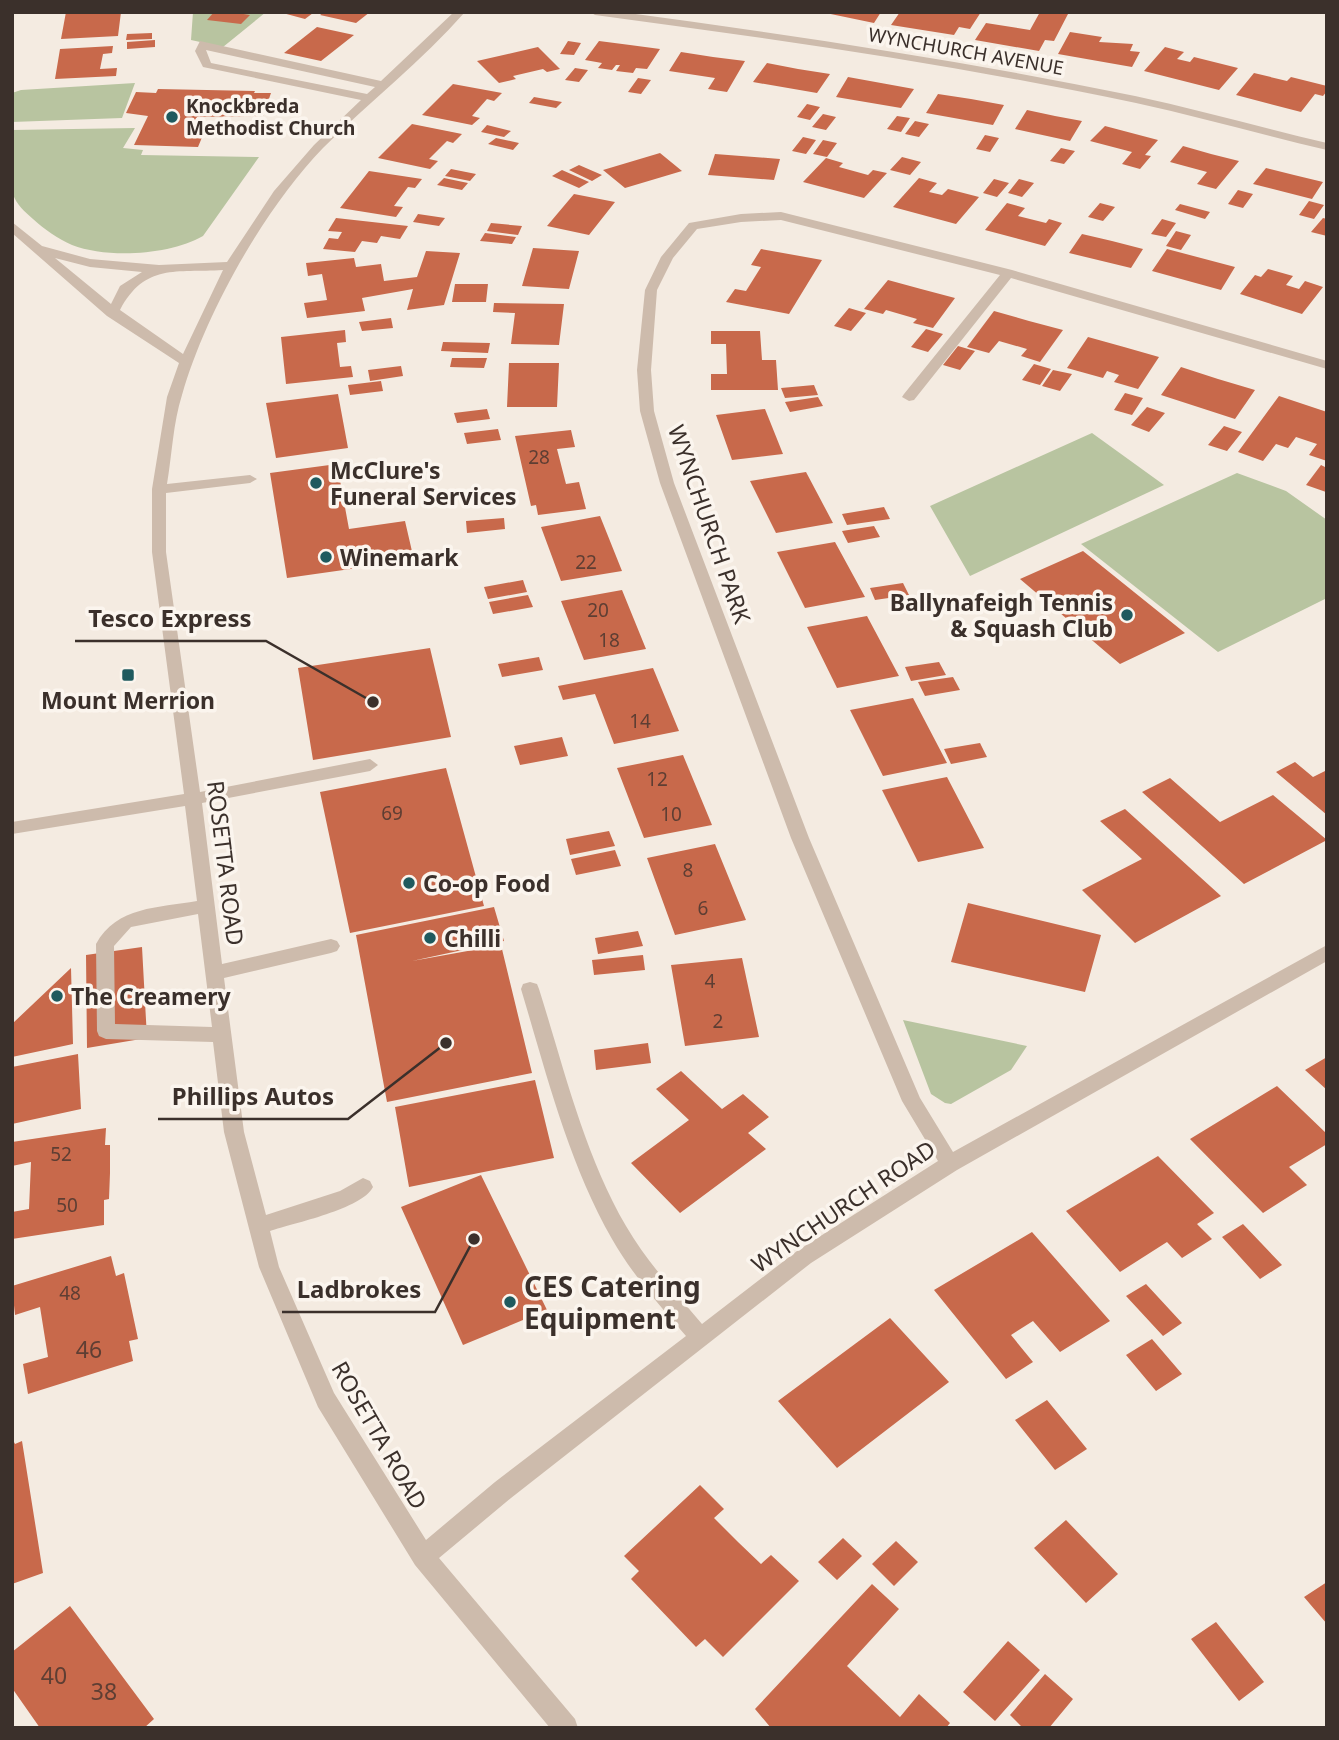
<svg xmlns="http://www.w3.org/2000/svg" width="1339" height="1740" viewBox="0 0 1339 1740" font-family="'Noto Sans',sans-serif">
<style>
.green{fill:#b8c4a0}
.building{fill:#c8694b}
.lines{fill:none;stroke-linecap:round;stroke-linejoin:round}
.minor{fill:#cdbbac;fill-rule:evenodd}
.poi-dot{fill:#1f5a5e;stroke:#fbf5ee;stroke-width:2.5}
.labels{text-anchor:middle;dominant-baseline:central;stroke-width:7;stroke-linejoin:round;paint-order:stroke}
.far-street-label{font-size:19px;fill:#3b302b;stroke:#fbf5ee}
.far-poi-label{font-size:19px;font-weight:bold;fill:#3b302b;stroke:#fbf5ee;text-anchor:start}
.number-label{font-size:19px;fill:#5e3e33}
.poi-label{font-size:23px;font-weight:bold;fill:#3b302b;stroke:#fbf5ee;text-anchor:start}
.street-label{font-size:23px;fill:#3b302b;stroke:#fbf5ee}
.near-number-label{font-size:23px;fill:#5e3e33}
.near-poi-label{font-size:28px;font-weight:bold;fill:#3b302b;stroke:#fbf5ee;text-anchor:start}
.leader{fill:none;stroke:#3b302b;stroke-width:2.5}
.callout-dot{fill:#3b302b;stroke:#fbf5ee;stroke-width:2.5}
.callout-label{font-size:24px;text-anchor:middle;font-weight:bold;fill:#3b302b;stroke:#fbf5ee;stroke-width:7;stroke-linejoin:round;paint-order:stroke}
</style>
<rect width="100%" height="100%" fill="#f4ebe1"/>
<path class="green" d="M193,12H266L223,47L191,40Z
M135,83L122,118L12,122V93L21,90Z
M135,128L123,148L143,150L141,155L259,157L203,236C170,255 108,259 72,245C58,239 44,229 33,219C25,212 16,204 13,194C8,179 12,147 12,130Z
M1092,433L1164,485L970,576L930,506Z
M1237,473L1286,491L1327,520V598L1218,652L1081,544Z
M903,1020L1027,1046L1011,1070L951,1104L945,1103L931,1094Z"/>
<path class="building" d="M66,12H121L118,36L61,39Z
M214,12H231L250,15L241,24L207,20Z
M279,12H309L313,13L305,19Z
M324,12H370L356,23L320,15Z
M821,12H881L874,23Z
M900,12L940,14L981,12L970,29L959,27L954,35L891,25Z
M1040,12L1068,14L1054,41L1045,40L1039,51L975,40L986,23L1030,30Z
M317,27L354,35L321,61L284,53Z
M1070,32L1102,37L1099,42L1133,44L1130,51L1140,52L1132,67L1058,54Z
M152,33V39L126,40L127,34Z
M155,40V47L127,49V42Z
M568,41L581,43L574,55L560,54Z
M599,41L630,45L660,49L647,69L636,68L633,73L616,71L620,65H616L612,70L598,68L602,63L585,60Z
M113,46L112,53L103,54L100,69L117,68L116,76L55,79L60,49Z
M538,47L560,69L547,72L543,69L513,76L516,79L499,83L477,61Z
M1165,47L1184,52L1177,59L1190,62L1194,57L1238,68L1219,90L1144,71Z
M681,52L713,57L745,61L727,92L708,89L715,78L669,71Z
M767,63L798,69L830,74L817,93L753,82Z
M575,68L588,70L579,82L565,80Z
M1254,73L1287,81L1291,77L1327,86V91L1323,96L1315,94L1301,112L1236,95Z
M848,77L914,89L901,108L836,97Z
M638,78L651,80L641,94L628,92Z
M453,84L502,93L494,101L487,99L472,116L480,118L472,125L422,115Z
M158,89L255,91L254,93H271L263,116L197,117L195,122L208,123L198,147L134,145L148,116L126,113L136,92L156,93Z
M938,94L971,99L1004,105L993,125L926,113Z
M534,97L562,102L556,108L529,103Z
M807,104L820,107L810,120L797,117Z
M1027,110L1055,116L1082,121L1070,141L1015,129Z
M823,114L836,117L826,130L812,127Z
M897,116L910,118L901,132L887,129Z
M915,121L929,124L919,137L905,134Z
M412,124L462,134L453,143L447,141L429,159L438,161L430,169L378,158Z
M487,125L511,131L504,137L481,132Z
M1105,126L1158,140L1145,155L1151,156L1140,169L1122,164L1132,152L1090,141Z
M985,135L999,138L990,152L976,149Z
M803,137L816,140L806,154L792,151Z
M496,138L519,143L513,150L488,144Z
M823,140L837,143L827,157L813,154Z
M1183,146L1211,154L1239,161L1216,189L1197,184L1207,172L1170,162Z
M1061,148L1075,151L1064,164L1050,161Z
M660,153L682,171L625,188L603,170Z
M715,154L780,159L774,180L708,175Z
M902,157L921,162L910,175L890,170Z
M826,158L843,163L839,167L868,175L873,170L887,173L864,198L803,182Z
M579,165L602,175L592,181L569,170Z
M1266,168L1294,175L1323,182L1312,199L1253,184Z
M451,169L476,174L470,181L445,176Z
M562,170L589,182L579,188L552,176Z
M369,171L422,179L415,188L408,187L394,206L403,207L396,217L340,208Z
M444,178L468,183L462,190L437,185Z
M919,178L937,183L929,192L942,195L948,189L979,197L956,224L893,207Z
M994,179L1009,183L997,197L983,193Z
M1019,179L1034,183L1022,197L1008,193Z
M1238,190L1253,194L1243,208L1228,204Z
M574,194L615,202L589,235L547,226Z
M1309,201L1324,205L1314,219L1299,215Z
M1007,203L1025,208L1018,216L1046,223L1049,219L1062,223L1045,246L985,230Z
M1100,203L1115,207L1103,221L1088,217Z
M1180,204L1210,212L1205,219L1175,210Z
M418,214L445,218L439,226L413,222Z
M336,218L408,226L400,239L381,236L377,243L362,241L355,252L323,249L329,238L338,239L342,232L328,231Z
M1323,218L1327,219V236L1311,232Z
M1162,219L1176,223L1166,237L1151,234Z
M491,223L522,226L518,235L487,231Z
M1176,231L1191,235L1181,250L1166,246Z
M485,233L516,237L512,244L480,241Z
M1082,234L1112,241L1143,249L1131,268L1069,253Z
M533,248L579,251L569,289L522,286Z
M761,249L822,260L789,314L726,302L735,289L746,291L761,267L751,265Z
M1167,249L1235,267L1221,290L1152,271Z
M426,251L460,253L444,305L407,310L413,289L362,298L365,311L307,318L304,303L327,300L322,274L308,276L306,263L354,258L356,267L381,264L384,281L417,277Z
M1268,269L1293,276L1286,285L1299,289L1305,281L1323,287L1302,314L1240,294L1255,275L1261,277Z
M888,280L921,289L955,298L933,328L913,323L917,319L886,310L883,314L864,309Z
M455,284H488L486,302H452Z
M494,303L564,304L559,345L511,344L515,313L493,312Z
M849,308L866,313L851,331L834,326Z
M994,311L1029,321L1063,330L1040,362L1021,356L1027,349L999,341L989,353L967,347Z
M391,318L393,328L362,331L359,322Z
M926,329L943,334L928,352L911,347Z
M345,330L346,342L337,343L340,367L351,366L353,377L286,384L281,337Z
M711,331H760L762,360H776L778,390H711V374H727L726,344H711Z
M1088,337L1124,347L1159,357L1138,389L1114,382L1119,375L1107,371L1103,378L1067,368Z
M443,342L490,343L488,353L441,351Z
M958,346L975,351L960,370L943,365Z
M452,358H487L484,368L450,367Z
M509,363H559L557,407H507Z
M1034,364L1051,369L1040,385L1022,380Z
M401,366L403,376L370,381L368,370Z
M1181,367L1218,379L1255,390L1235,419L1161,395Z
M1053,370L1072,374L1060,391L1042,386Z
M381,381L383,391L350,395L348,385Z
M814,385L818,395L785,398L781,388Z
M1125,393L1143,398L1132,415L1114,410Z
M338,394L348,448L276,458L266,403Z
M1279,396L1327,412V461L1309,455L1317,444L1296,437L1288,448L1276,444L1263,461L1238,452Z
M818,397L823,406L790,412L785,402Z
M1147,407L1165,413L1149,432L1131,425Z
M487,409L490,419L457,423L454,413Z
M765,409L783,454L732,460L716,415Z
M1224,426L1242,432L1227,451L1208,445Z
M498,429L501,440L467,444L464,433Z
M571,430L575,447L557,449L566,484L579,482L586,509L538,515L536,505L531,506L515,436Z
M337,464L349,529L405,521L414,560L287,578L270,473Z
M1321,465L1327,468L1326,492L1306,485Z
M806,472L833,523L776,533L750,481Z
M884,507L890,519L847,525L842,514Z
M600,516L622,571L561,581L541,527Z
M504,518L505,529L467,533L466,521Z
M874,526L880,537L848,543L842,531Z
M835,542L865,597L805,608L777,552Z
M1083,551L1185,633L1120,664L1020,579Z
M523,580L527,592L488,599L484,587Z
M903,583L909,595L875,600L870,588Z
M622,590L646,649L584,660L561,601Z
M528,595L533,607L493,614L489,602Z
M867,616L899,676L837,688L807,627Z
M430,648L451,737L313,760L298,668Z
M539,657L543,670L502,677L498,664Z
M939,662L946,675L911,681L905,667Z
M653,668L679,731L614,744L595,694L563,700L558,686Z
M953,677L960,690L925,696L918,682Z
M913,698L947,763L883,776L850,710Z
M562,737L568,756L520,765L514,746Z
M980,743L987,757L951,764L944,749Z
M683,755L712,825L644,838L617,768Z
M1295,762L1313,777L1327,770V815L1276,772Z
M446,768L484,906L350,933L320,792Z
M947,777L984,848L918,862L882,790Z
M1170,778L1220,822L1273,795L1327,840L1244,884L1142,792Z
M1125,809L1221,896L1135,943L1082,890L1142,859L1100,821Z
M609,831L615,846L570,855L566,839Z
M715,844L746,920L675,935L647,858Z
M615,850L621,866L576,875L571,859Z
M968,903L1101,935L1085,992L951,962Z
M494,907L504,941L412,961L501,945L532,1073L387,1102L356,935Z
M638,931L643,946L598,954L595,938Z
M142,947L147,1038L87,1048L86,955Z
M643,955L645,970L594,975L592,960Z
M742,958L759,1037L685,1046L671,965Z
M71,968L73,1044L12,1057V1024Z
M648,1043L651,1063L596,1070L594,1050Z
M78,1054L81,1109L12,1124V1067Z
M1327,1057V1090L1305,1070Z
M681,1071L722,1109L743,1094L769,1117L748,1133L766,1149L680,1213L631,1163L689,1120L656,1089Z
M535,1080L554,1158L409,1187L395,1107Z
M1277,1086L1327,1134V1144L1289,1167L1307,1185L1263,1213L1190,1139Z
M106,1128L105,1145H110V1173L109,1199L104,1200V1225L12,1239V1212L29,1209L31,1162L12,1166V1142Z
M1158,1156L1214,1213L1197,1224L1212,1239L1182,1258L1167,1242L1120,1272L1066,1211Z
M481,1175L547,1310L463,1345L401,1207Z
M1243,1224L1282,1265L1260,1279L1222,1237Z
M1032,1232L1110,1321L1060,1352L1033,1321L1011,1335L1033,1362L1006,1379L934,1290Z
M111,1256L116,1276L124,1273L138,1339L129,1341L133,1361L28,1394L23,1364L48,1357L40,1307L15,1315L12,1286Z
M1146,1284L1182,1323L1163,1336L1126,1296Z
M890,1318L949,1382L837,1468L778,1401Z
M1152,1339L1182,1374L1156,1391L1126,1355Z
M1047,1400L1087,1449L1055,1470L1015,1420Z
M12,1438L15,1444L22,1441L43,1573L12,1584Z
M700,1485L724,1509L714,1518L738,1542L761,1564L771,1555L799,1581L723,1657L705,1639L696,1647L631,1579L639,1571L624,1556Z
M1066,1520L1118,1574L1086,1603L1034,1548Z
M843,1538L862,1556L837,1580L818,1562Z
M896,1541L918,1562L894,1586L872,1564Z
M1327,1582V1624L1304,1597Z
M872,1584L899,1609L847,1666L900,1717L919,1694L950,1723L946,1728H771L755,1709Z
M70,1606L154,1719L144,1728H40L12,1688V1652Z
M1216,1622L1264,1682L1239,1701L1191,1639Z
M1008,1641L1040,1670L995,1721L963,1692Z
M1045,1674L1073,1699L1049,1728H1023L1010,1715Z"/>
<g class="lines">
<path class="minor" d="M454,12H465C422,61 369,102 323,148C264,209 205,314 182,395C173,423 172,455 167,484L250,475L257,479L250,483L166,493V552L200,792L370,759L378,765L370,771L202,803L222,964L331,939L337,941L340,946L337,951L331,953L224,978L244,1132L266,1215L340,1191L363,1178L370,1181L373,1187C362,1209 294,1223 270,1231L279,1267L334,1393L426,1540L495,1482L686,1336C659,1305 632,1274 612,1239C568,1162 546,1072 521,989L523,984L530,982L537,984L539,989C564,1068 584,1154 626,1226C647,1262 675,1292 702,1324L797,1251L938,1161L902,1101L791,838L660,483L640,411L637,370L645,290L661,257L689,223L741,214L781,212L1012,270L1327,361V369L1011,278L914,400L909,401L902,397L904,394L1000,275L781,220L741,222L697,229L673,258L657,290L651,370L654,411L674,483L809,838L920,1098L953,1152L1327,945V961L957,1170L811,1263L511,1498L439,1558L575,1719L578,1728H550L415,1565L318,1407L259,1267L224,1132L213,1042L106,1039L99,1036L97,1031L96,944C117,906 158,908 197,901L185,806L12,834V822L184,794L152,552V489L167,397L179,363L107,316L12,233V222L42,246L90,259L159,265L227,262L274,191L314,145L361,100L203,67L195,51L200,41L381,81ZM206,50L375,87L367,94L211,63ZM55,258L90,267L142,272L120,286L111,304ZM223,270L183,354L120,310C145,263 176,273 223,270ZM198,914L212,1027L115,1024L114,946L131,927Z
M590,12H621C793,35 965,61 1135,96C1200,110 1263,128 1327,143V150C1263,135 1200,117 1136,103C957,65 776,39 595,15Z"/>
</g>
<g class="poi-dot">
<circle cx="172" cy="117" r="7"/>
<circle cx="316" cy="483" r="7"/>
<circle cx="326" cy="557" r="7"/>
<circle cx="1127" cy="615" r="7"/>
<rect x="121" y="668" width="14" height="14" rx="3.5"/>
<circle cx="409" cy="883" r="7"/>
<circle cx="430" cy="938" r="7"/>
<circle cx="57" cy="996" r="7"/>
<circle cx="510" cy="1302" r="7"/>
</g>
<g class="labels">
<g class="far-street-label">
<text transform="translate(966 51) rotate(10)">WYNCHURCH AVENUE</text>
</g>
<g class="far-poi-label">
<text x="186" y="106">Knockbreda<tspan x="186" dy="22">Methodist Church</tspan></text>
</g>
<g class="number-label">
<text x="539" y="457">28</text>
<text x="586" y="562">22</text>
<text x="598" y="610">20</text>
<text x="609" y="640">18</text>
<text x="640" y="721">14</text>
<text x="657" y="779">12</text>
<text x="392" y="813">69</text>
<text x="671" y="814">10</text>
<text x="688" y="870">8</text>
<text x="703" y="908">6</text>
<text x="710" y="981">4</text>
<text x="718" y="1021">2</text>
<text x="61" y="1154">52</text>
<text x="67" y="1205">50</text>
<text x="70" y="1293">48</text>
</g>
<g class="poi-label">
<text x="330" y="470">McClure's<tspan x="330" dy="26">Funeral Services</tspan></text>
<text x="340" y="557">Winemark</text>
<text x="1113" y="602" text-anchor="end">Ballynafeigh Tennis<tspan x="1113" dy="26">&amp; Squash Club</tspan></text>
<text x="128" y="700" text-anchor="middle">Mount Merrion</text>
<text x="423" y="883">Co-op Food</text>
<text x="444" y="938">Chilli</text>
<text x="71" y="996">The Creamery</text>
</g>
<g class="street-label">
<text transform="translate(710 524) rotate(71)">WYNCHURCH PARK</text>
<text transform="translate(226 863) rotate(83)">ROSETTA ROAD</text>
<text transform="translate(843 1206) rotate(-34)">WYNCHURCH ROAD</text>
<text transform="translate(380 1435) rotate(60)">ROSETTA ROAD</text>
</g>
<g class="near-number-label">
<text x="89" y="1349">46</text>
<text x="54" y="1675">40</text>
<text x="104" y="1691">38</text>
</g>
<g class="near-poi-label">
<text x="524" y="1286">CES Catering<tspan x="524" dy="32">Equipment</tspan></text>
</g>
</g>
<path class="leader" d="M373 702L266 641H75M446 1043L348 1119H158M474 1239L435 1312H282"/>
<g class="callout-dot">
<circle cx="373" cy="702" r="7"/>
<circle cx="446" cy="1043" r="7"/>
<circle cx="474" cy="1239" r="7"/>
</g>
<g class="callout-label">
<text x="170" y="627">Tesco Express</text>
<text x="253" y="1105">Phillips Autos</text>
<text x="359" y="1298">Ladbrokes</text>
</g>
<rect width="1339" height="1740" fill="none" stroke="#3b302b" stroke-width="28"/>
</svg>
